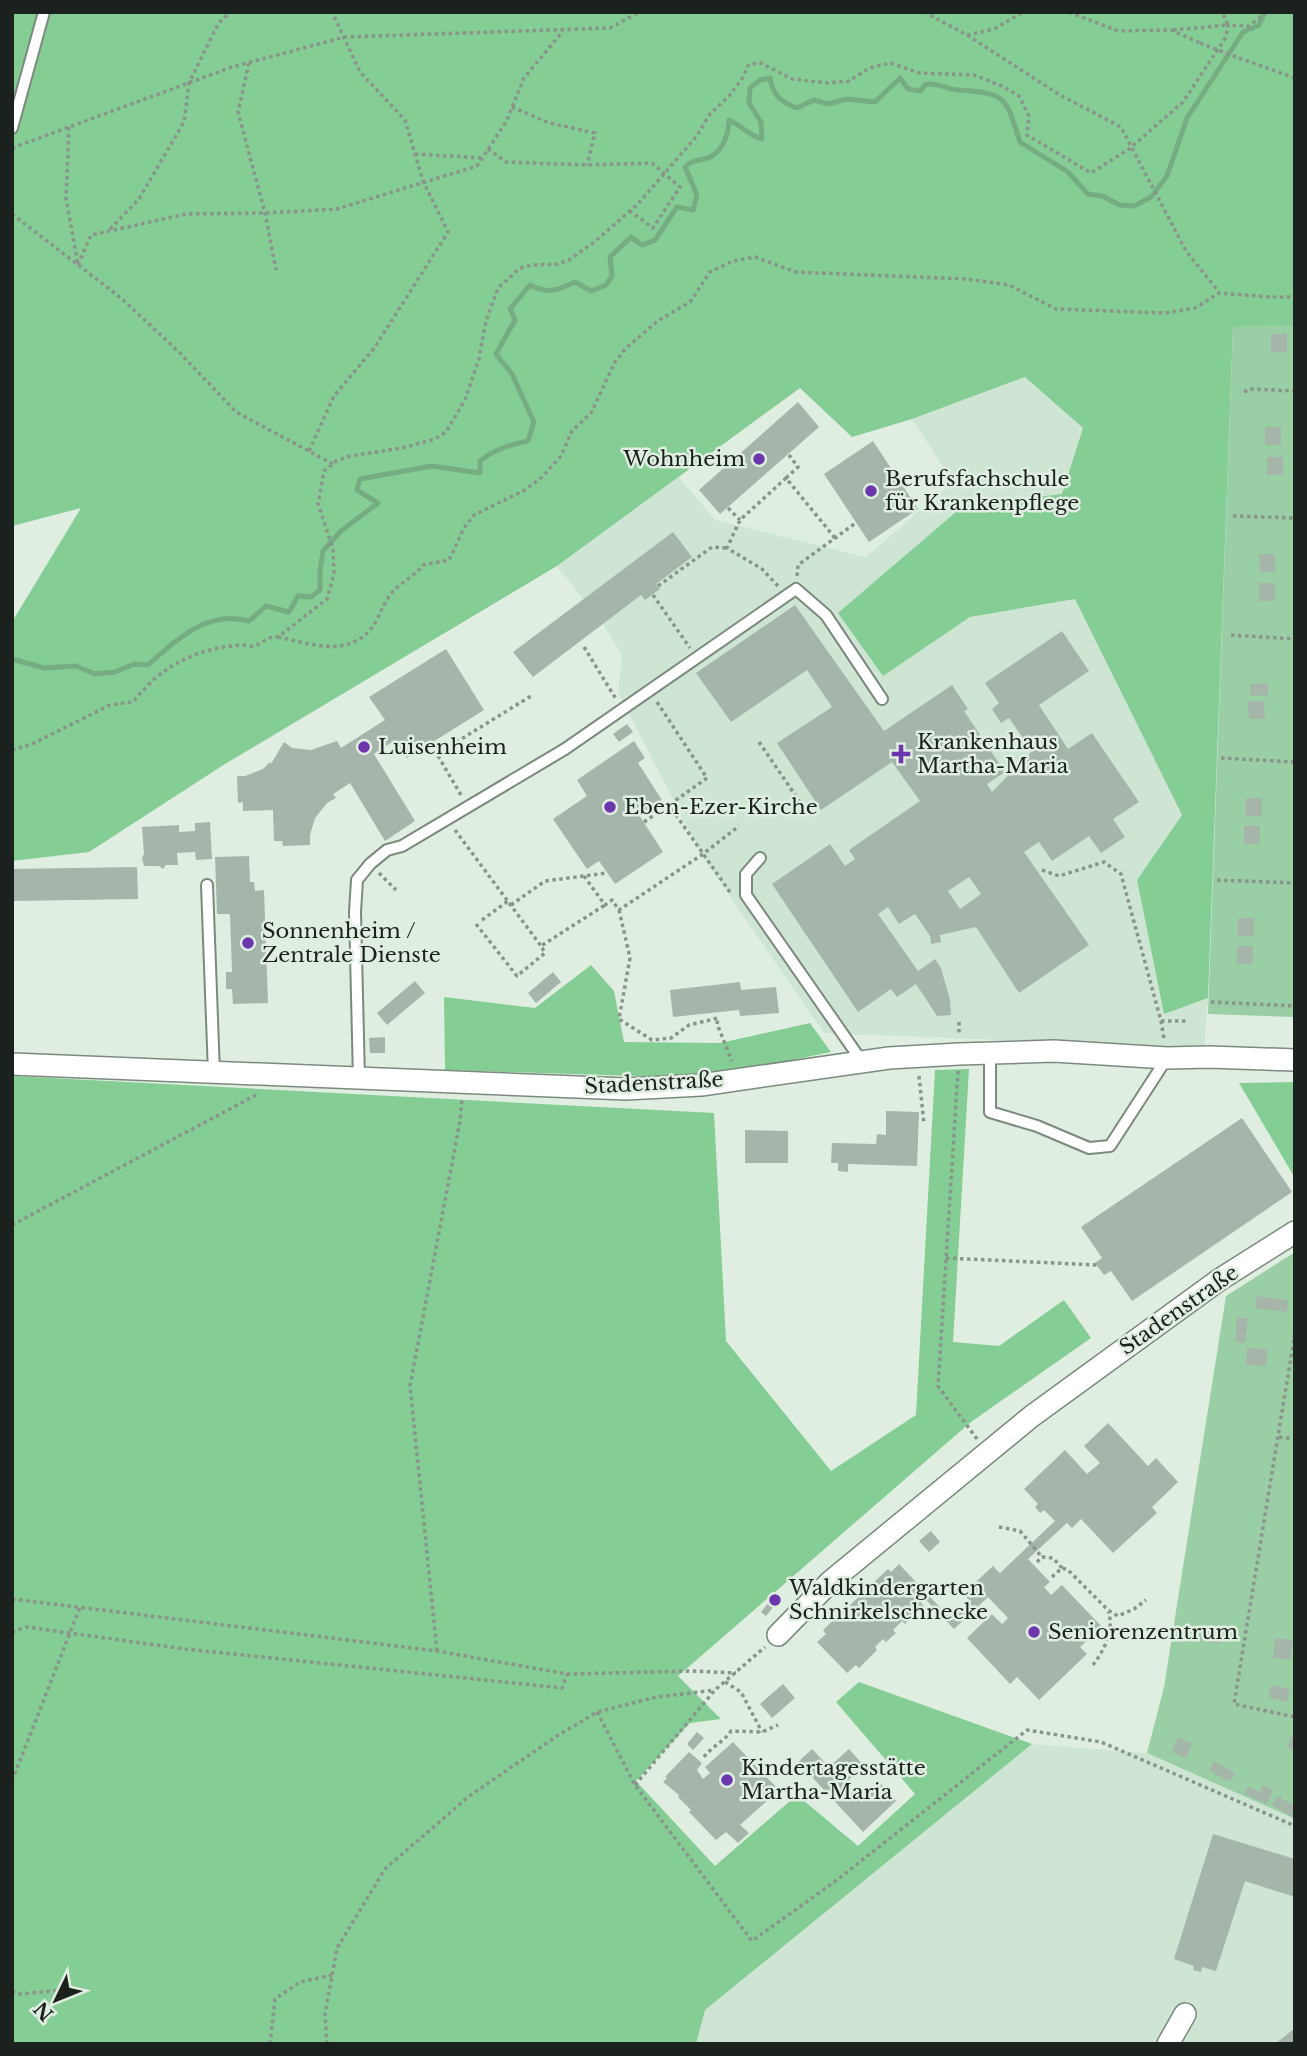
<svg xmlns="http://www.w3.org/2000/svg" width="1307" height="2056" viewBox="0 0 1307 2056" font-family="'Libre Baskerville',serif">
<style>
.built{fill:#cfe5d3}
.green{fill:#9acfa5}
.forest{fill:#84cd94}
.lines{fill:none;stroke-linecap:round;stroke-linejoin:round}
.stream{stroke:#76ac82;stroke-width:5}
.building{fill:#a6b5a9;fill-rule:evenodd}
.service-casing{stroke:#7c8a7e;stroke-width:14}
.minor-casing{stroke:#7c8a7e;stroke-width:24}
.path{stroke:#89948b;stroke-width:3.5;stroke-dasharray:3.5 3.5;stroke-linecap:butt}
.service{stroke:#fff;stroke-width:10}
.minor{stroke:#fff;stroke-width:21}
.path-bridge{stroke:#89948b;stroke-width:3.5;stroke-dasharray:3.5 3.5;stroke-linecap:butt}
.poi-dot{fill:#6c36ad;stroke:#dfeee1;stroke-width:2.5}
.labels{text-anchor:middle;dominant-baseline:central;stroke-width:5;stroke-linejoin:round;paint-order:stroke}
.poi-label{font-size:21px;fill:#1b211c;stroke:#dfeee1;text-anchor:start}
.street-label{font-size:21px;fill:#1b211c;stroke:#dfeee1}
</style>
<rect width="100%" height="100%" fill="#dfeee1"/>
<path class="built" d="M1025,377L1083,428L1062,494L963,506L883,676L970,617L1075,599L1182,815L1137,881L1164,1014L1208,998L1204,1048L824,1033L702,856L618,692L622,655L603,624L557,566L679,477L715,520L866,557L953,482L912,419Z
M1032,1744L1147,1753L1295,1819V2044H696L705,2010Z"/>
<path class="green" d="M1295,326V1017L1208,1014L1233,327Z
M1295,1252V1819L1147,1753L1164,1687L1226,1296Z"/>
<path class="forest" d="M12,12H1295V326L1233,327L1208,998L1164,1014L1137,880L1182,815L1075,599L970,617L883,676L838,613L963,506L1062,494L1083,428L1025,377L912,419L852,437L800,388L557,566L225,764L89,852L12,861V622L81,508L12,526Z
M591,965L614,991L624,1042L720,1043L810,1023L831,1052L703,1078L445,1070L444,997L535,1008Z
M969,1069L953,1342L999,1346L1064,1300L1091,1338L971,1422L678,1676L721,1719L690,1723L636,1781L715,1866L797,1795L858,1846L915,1794L836,1702L859,1682L1032,1744L705,2010L696,2044H12V1076L714,1113L726,1341L831,1471L916,1415L935,1070Z
M1295,1082V1178L1239,1083Z"/>
<g class="lines">
<path class="stream" d="M12,659L44,668L76,666L95,674L115,672L134,664L148,665C176,640 208,609 249,621L266,606L289,612L298,596L311,597L320,590V571L323,551L341,531L378,503L357,490L360,479L432,466L480,473V461C495,449 509,445 528,441L534,422L512,374L496,354L515,320L510,309L530,285C547,294 557,291 575,282L591,291L606,285L612,276L610,257L631,237L642,245L655,240L677,207L693,210L697,195L685,167C695,157 702,162 712,156C724,148 729,133 729,120C741,125 749,136 762,139L761,122L749,103L750,88L760,80L770,78C773,96 781,102 797,108L814,100L829,104L846,99L875,102L900,78L908,89L920,91L926,84C943,83 944,89 957,90C1007,93 1005,96 1020,142L1068,172L1088,194L1102,196L1120,205L1134,206L1151,197L1167,176L1187,118L1243,32L1259,25L1264,14L1261,12"/>
</g>
<path class="building" d="M1271,334H1287V352H1271Z
M798,402L819,427L720,514L699,490Z
M1265,427H1281V445H1265Z
M873,441L918,509L869,542L824,474Z
M1267,457H1283V475H1267Z
M673,532L692,557L656,584L660,589L645,600L641,595L533,677L513,652Z
M1259,554H1275V572H1260Z
M1259,583H1275V601H1259Z
M795,605L884,731L952,685L968,709L964,711L1005,772L987,784L992,792L1032,751L1009,718L1001,723L992,709L999,703L985,683L1062,631L1089,671L1039,705L1068,749L1092,733L1139,802L1113,819L1125,837L1101,853L1089,836L1052,861L1039,842L1024,852L1089,945L1019,993L976,927L940,935L941,942L931,944L930,936L915,914L899,924L888,907L878,914L918,971L935,959L941,968L950,1000L951,1015L937,1016L916,984L897,997L891,989L858,1012L772,884L830,844L845,866L855,859L849,850L920,801L892,762L821,810L777,743L832,707L807,670L731,722L696,673ZM969,877L981,894L960,909L948,891Z
M446,649L484,710L407,758L395,740L374,754L415,821L385,841L350,783L333,794L336,798L327,803L315,818L310,835V845L283,846L282,841H274L273,810L243,811V802L238,803L237,776H245L263,769L270,762L271,764L284,742L292,748L311,750L337,741L341,748L385,720L369,697Z
M1268,683V695L1250,696V684Z
M1248,701H1264L1265,719H1249Z
M627,724L633,732L619,742L613,734Z
M634,741L645,758L638,763L662,800L639,815L663,852L615,884L599,861L587,869L553,819L587,796L577,780Z
M1246,798H1262V816H1246Z
M210,822L212,859L196,860L195,852L177,853L178,865H166L163,869L159,866H144L142,858L144,854L142,827L179,825V832L195,831V823Z
M1244,826H1260V844H1244Z
M249,856L250,882H254L255,891L264,890L268,1003L233,1004L232,989H226V972H232L230,914H217L215,857Z
M137,867L138,899L12,901V869Z
M1238,918H1254V936H1238Z
M1237,946H1253V964H1237Z
M553,972L561,982L536,1003L528,993Z
M415,981L425,993L387,1025L377,1013Z
M740,982L741,990L776,987L779,1013L740,1016L739,1010L673,1017L670,990Z
M385,1037V1053H370L369,1038Z
M886,1111L919,1112L917,1166L848,1164V1172L838,1171V1163H831L832,1143L876,1144L877,1134L886,1135Z
M1242,1118L1292,1192L1132,1301L1111,1271L1104,1275L1095,1263L1102,1258L1081,1227Z
M745,1130L788,1131V1163H745Z
M1257,1296L1288,1300L1287,1312L1255,1308Z
M1237,1317L1248,1319L1245,1343L1235,1341Z
M1247,1348L1267,1349L1266,1366L1246,1365Z
M1108,1423L1148,1466L1156,1458L1178,1482L1152,1507L1157,1513L1113,1553L1081,1519L1072,1528L1067,1523L1028,1559L1050,1582L1044,1587L1051,1595L1062,1585L1102,1627L1080,1647L1087,1654L1039,1700L1017,1677L1010,1684L967,1638L992,1614L1002,1624L1008,1618L988,1597L954,1629L925,1599L921,1603L924,1606L905,1624L902,1621L893,1630L896,1633L886,1642L883,1639L875,1647L877,1650L859,1668L856,1665L847,1673L817,1642L826,1634L823,1630L842,1612L845,1616L853,1608L850,1605L888,1569L891,1572L899,1564L952,1620L971,1602L963,1594L993,1566L1000,1573L1055,1521L1044,1510L1040,1513L1035,1507L1038,1504L1024,1489L1065,1450L1087,1474L1100,1463L1084,1446Z
M931,1531L940,1542L929,1552L919,1541Z
M777,1592L782,1596L766,1616L761,1612Z
M1202,1627L1221,1631L1219,1644L1200,1640Z
M1275,1638L1293,1640L1290,1660L1273,1658Z
M783,1684L795,1698L772,1718L760,1704Z
M1271,1685L1290,1689L1287,1702L1268,1697Z
M697,1732L704,1738L693,1750L687,1744Z
M1291,1736L1295,1737V1750L1287,1748Z
M1178,1737L1192,1743L1186,1758L1172,1752Z
M733,1742L779,1790L740,1825L749,1833L738,1843L726,1832L716,1840L689,1812L691,1810L678,1797L679,1795L663,1782L667,1778L665,1777L689,1752L702,1763L697,1770L703,1779L710,1773L705,1767Z
M812,1749L829,1767L849,1749L864,1766L844,1784L861,1802L881,1784L896,1801L863,1832L798,1762Z
M1214,1761L1235,1773L1230,1782L1209,1770Z
M1263,1785L1273,1790L1267,1804L1244,1794L1248,1787L1260,1792Z
M1277,1796L1295,1806L1293,1817L1272,1805Z
M1213,1834L1295,1859V1897L1245,1881L1216,1971L1202,1967L1201,1972L1193,1970L1194,1966L1174,1959Z
M1295,2028V2044H1275Z"/>
<g class="lines">
<g class="service-casing">
<path id="service" d="M12,128L44,12
M760,858L746,874V895L863,1063
M207,885L214,1073
M990,1054V1112L1037,1126L1089,1148L1110,1146L1167,1058
M359,1079L355,912L357,880L370,864L387,850L402,846L565,749L796,589L826,615L882,699"/>
</g>
<g class="minor-casing">
<path id="minor" d="M12,1064L626,1089L701,1085L889,1058L959,1054L1054,1051L1167,1058L1209,1057L1295,1060
M778,1635L831,1581L1032,1416L1219,1280L1295,1232
M1168,2044L1185,2014"/>
</g>
<path class="path" d="M924,12L967,35L1060,95L1121,127L1186,251L1219,292
M1069,12L1118,31L1171,30L1200,43
M1173,30L1228,25L1222,12
M967,35L994,29L1023,12
M1239,58L1295,78
M249,63L238,112L265,213L276,270
M512,107L549,123L595,133L587,165
M69,127L66,199L78,264
M12,148L232,67L345,37L610,28L639,12
M488,149L506,162L587,165L652,163L680,187L653,228L630,211
M415,154L482,158
M12,214L121,298L178,351L236,412L333,464
M110,229L139,199L184,122L189,83L218,24L230,12
M78,265L91,235L186,214L265,213L337,209L477,166L506,122L524,78L563,31
M1244,392L1250,389L1295,391
M309,451L334,396L375,347L448,232L423,181L405,120L360,72L332,12
M786,478L798,467L789,455
M728,508L740,520
M1233,516L1295,518
M797,576L798,565L857,522
M658,586L712,547L727,548
M778,586L762,569L727,548L740,520L786,478L835,538
M653,595L690,648
M1231,635L1295,639
M278,637C309,643 345,658 370,630C378,621 381,608 388,598C396,584 414,578 423,565L449,560L464,528L474,515L525,490L542,477L561,456L572,431L591,413L615,362L626,348L659,320L690,302L710,272L733,261L755,257L796,272L966,279L1009,285L1056,309L1164,313L1195,308L1219,293L1270,297H1295
M584,647L616,699
M657,702L707,778L669,805
M759,742L802,805
M12,750L32,744L110,705L133,702C161,666 196,648 242,645C246,645 250,647 253,646C263,644 268,635 278,637L327,599L334,574L333,549L318,504L324,471L336,461L350,456L402,448L435,439L446,432L465,400L479,359L486,321L498,288L520,268L533,265L558,264L569,260L593,243L638,204L696,137L710,114L729,96L742,79L749,64L761,63L792,79L828,83L849,81L869,68L891,63L919,73L974,75L1002,86L1019,96L1029,116L1027,135L1091,173L1129,149L1183,102L1226,37L1228,25L1249,26L1267,12
M1221,758L1295,762
M461,795L437,754L531,696
M644,822L669,805L732,895
M455,830L541,946
M1042,870L1059,876L1104,862L1121,874L1161,1021L1164,1039
M379,873L396,890
M584,876L605,905L612,900L619,910L703,854L739,826
M1217,880L1295,883
M511,905L545,881L607,873
M619,910L630,958L619,1019L652,1040L671,1038L689,1025L718,1018L717,1024L732,1061
M482,920L508,901
M476,924L517,976L545,953L541,946L605,905
M1211,1002L1295,1006
M1161,1021H1189
M959,1022V1036
M958,1071L938,1386L977,1439
M919,1076L924,1124
M12,1225L258,1094
M946,1258L1097,1265
M1295,1333L1234,1704L1295,1717
M1279,1437L1295,1439
M999,1527L1020,1531L1042,1557
M1037,1562L1042,1557L1053,1558L1062,1568
M1052,1577L1062,1568L1068,1570L1108,1610L1118,1616L1134,1609L1146,1600
M12,1599L437,1651L567,1674L692,1671L736,1673
M12,1632L26,1627L185,1649L562,1688L567,1674
M437,1651L410,1386L460,1121L462,1100
M1093,1665C1104,1651 1115,1628 1108,1612
M725,1682L741,1692L762,1732
M597,1712L635,1785L752,1941L837,1880L1027,1730L1101,1742L1295,1826
M704,1757C712,1746 724,1742 731,1731L762,1732L778,1725
M12,1781L80,1607
M635,1785L715,1690L765,1647
M12,1991L20,1994L82,1988
M270,2044L275,1999L300,1982L332,1975
M327,2044L325,2014L337,1948L385,1869L468,1797L557,1736L597,1712L657,1697L715,1690"/>
<use href="#service" class="service"/>
<use href="#minor" class="minor"/>
<path class="path-bridge" d="M1200,43L1239,58"/>
</g>
<g class="poi-dot">
<circle cx="759" cy="459" r="7"/>
<circle cx="871" cy="491" r="7"/>
<circle cx="364" cy="747" r="7"/>
<path d="M897.5 743.5h7v7h7v7h-7v7h-7v-7h-7v-7h7z"/>
<circle cx="610" cy="807" r="7"/>
<circle cx="248" cy="943" r="7"/>
<circle cx="775" cy="1600" r="7"/>
<circle cx="1034" cy="1632" r="7"/>
<circle cx="727" cy="1780" r="7"/>
</g>
<g class="labels">
<g class="poi-label">
<text x="745" y="459" text-anchor="end">Wohnheim</text>
<text x="885" y="479">Berufsfachschule<tspan x="885" dy="24">für Krankenpflege</tspan></text>
<text x="917" y="742">Krankenhaus<tspan x="917" dy="24">Martha-Maria</tspan></text>
<text x="378" y="747">Luisenheim</text>
<text x="624" y="807">Eben-Ezer-Kirche</text>
<text x="262" y="931">Sonnenheim /<tspan x="262" dy="24">Zentrale Dienste</tspan></text>
<text x="789" y="1588">Waldkindergarten<tspan x="789" dy="24">Schnirkelschnecke</tspan></text>
<text x="1048" y="1632">Seniorenzentrum</text>
<text x="741" y="1768">Kindertagesstätte<tspan x="741" dy="24">Martha-Maria</tspan></text>
</g>
<g class="street-label">
<text transform="translate(654 1083) rotate(-3)">Stadenstraße</text>
<text transform="translate(1179 1310) rotate(-35)">Stadenstraße</text>
</g>
</g>
<rect width="1307" height="2056" fill="none" stroke="#1b211c" stroke-width="28"/>
<g transform="translate(56 2000) rotate(227)" stroke="#dfeee1" stroke-width="5" paint-order="stroke">
<path d="M0-5L12 26L0 18L-12 26Z" fill="#1b211c"/>
<text y="-10" font-size="19" font-weight="bold" text-anchor="middle" fill="#1b211c">N</text>
</g>
</svg>
